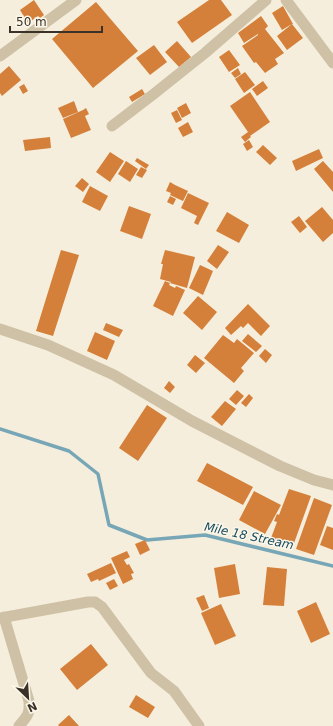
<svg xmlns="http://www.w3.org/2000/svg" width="333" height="726" viewBox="0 0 333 726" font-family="'DejaVu Sans',sans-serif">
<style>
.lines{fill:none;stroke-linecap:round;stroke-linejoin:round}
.stream{stroke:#77a6b6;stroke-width:3.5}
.building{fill:#d4803b}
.street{stroke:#cfc1a6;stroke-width:11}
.labels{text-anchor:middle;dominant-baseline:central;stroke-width:3;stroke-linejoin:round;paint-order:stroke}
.water-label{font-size:12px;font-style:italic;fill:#184d61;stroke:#fcf7e9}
</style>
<rect width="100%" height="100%" fill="#f5eedc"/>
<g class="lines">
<path class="stream" d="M0,429L69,451L98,474L109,525L147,540L205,535L333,566"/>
</g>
<path class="building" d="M34,0L44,15L40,18L38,16L28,23L20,10Z
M209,0H221L232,15L192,43L177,22Z
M96,2L138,51L93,88L52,39Z
M283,6L293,24H292L303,38L287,50L277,36L292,24L282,30L272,13Z
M261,16L268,26L265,29L284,53L275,59L278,64L265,73L256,62L254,63L242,46L258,35V34L244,43L238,33Z
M177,41L191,57L179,67L165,52Z
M154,45L167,62L150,75L136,58Z
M229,50L240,65L229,72L219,57Z
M9,66L21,80L2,96L0,93V74Z
M238,68L241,74L235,78L231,73Z
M245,72L255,85L244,93L235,79Z
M263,81L268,88L257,96L252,89Z
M24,84L28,91L23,94L19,87Z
M142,89L145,94L132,102L129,97Z
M250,92L270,122L250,136L251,137L245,142L241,137L248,132L230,106Z
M74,101L78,112L63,118L58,108Z
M186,103L191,113L182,118L177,108Z
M86,108L89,114L85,116L91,130L71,138L63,119L83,110Z
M177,110L182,120L176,123L171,113Z
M188,122L193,132L183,137L178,128Z
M50,137L51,148L25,151L23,140Z
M249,140L253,147L247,151L243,144Z
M263,145L277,158L270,165L256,152Z
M319,149L323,158L296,171L292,161Z
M110,152L124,161L110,182L96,172Z
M137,158L149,165L146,169L135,161Z
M126,161L138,169L130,182L118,174Z
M323,161L333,172V192L314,169Z
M141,167L147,170L142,178L136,175Z
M82,178L89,184L83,192L75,186Z
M170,182L175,185L171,193L166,191Z
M175,185L188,191L183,201L170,195Z
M90,186L108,196L100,211L82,202Z
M188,193L209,203L198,225L194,223L197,216L181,208Z
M170,196L176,199L173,205L167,202Z
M129,206L151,214L142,239L120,231Z
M322,207L333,220V233L323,242L305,221Z
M227,212L249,225L239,243L216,231Z
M299,216L307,227L300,233L291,222Z
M218,245L229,252L217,269L207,261Z
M61,250L79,255L53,336L36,331Z
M165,250L195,257L187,288L170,283L169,285L175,288L176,286L185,290L173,316L153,306L165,281L170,283L171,282L160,279L163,264H161Z
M200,265L213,271L203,295L189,288Z
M198,296L217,312L202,330L183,313Z
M248,304L270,326L261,336L248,323L243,328L241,326L231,335L225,328Z
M106,323L123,330L119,337L103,330Z
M95,332L115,341L107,360L87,351Z
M248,334L262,346L256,352L242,341Z
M223,335L234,343L237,339L254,353L241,368L244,371L234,383L204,358Z
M265,349L272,355L266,363L259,356Z
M195,355L205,363L196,373L187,365Z
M169,381L175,387L170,393L164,388Z
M237,390L244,396L236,405L229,399Z
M249,394L253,398L246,407L241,403Z
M225,401L236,409L222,426L211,417Z
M147,405L167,418L138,461L119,448Z
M207,463L253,487L243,505L197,481Z
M289,489L311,496L293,546L271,538L277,522L274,521L277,514L279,515Z
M254,491L281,505L265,534L239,520Z
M314,498L332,505L314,555L296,549Z
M327,526L333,528V550L320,545Z
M145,540L150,550L140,555L135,544Z
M127,551L130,557L124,560L127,565L129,564L134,573L131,574L133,579L123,584L111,558Z
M111,563L116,573L99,581L98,579L91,582L87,574Z
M235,564L240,594L219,598L214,568Z
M267,567L287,569L284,606L263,605Z
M114,579L118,586L110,590L106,583Z
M204,595L209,608L202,611L196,598Z
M316,602L330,634L311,643L297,611Z
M221,604L236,636L215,645L201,613Z
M91,644L108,665L77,690L60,669Z
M136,695L155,707L148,718L129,707Z
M69,715L79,726H59L58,725Z"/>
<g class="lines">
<path class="street" d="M286,0L333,63
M0,56L76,0
M112,126L155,93L205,53L266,0
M0,329L48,345L114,375L192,421L280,466L314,480L333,485
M4,617L29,701C30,715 27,716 19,726
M0,618L88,602H95L102,607L151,673L174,691L199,726"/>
</g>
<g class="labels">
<g class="water-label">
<text transform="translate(249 536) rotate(12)">Mile 18 Stream</text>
</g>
</g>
<g transform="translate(28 698) rotate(155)" stroke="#fcf7e9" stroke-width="3" paint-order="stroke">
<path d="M0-3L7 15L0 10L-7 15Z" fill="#3a3128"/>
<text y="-6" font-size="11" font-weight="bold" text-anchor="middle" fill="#3a3128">N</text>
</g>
<path d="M10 26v6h92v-6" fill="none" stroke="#3a3128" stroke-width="2"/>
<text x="16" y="26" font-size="12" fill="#3a3128" stroke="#fcf7e9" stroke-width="3" paint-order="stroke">50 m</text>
</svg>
